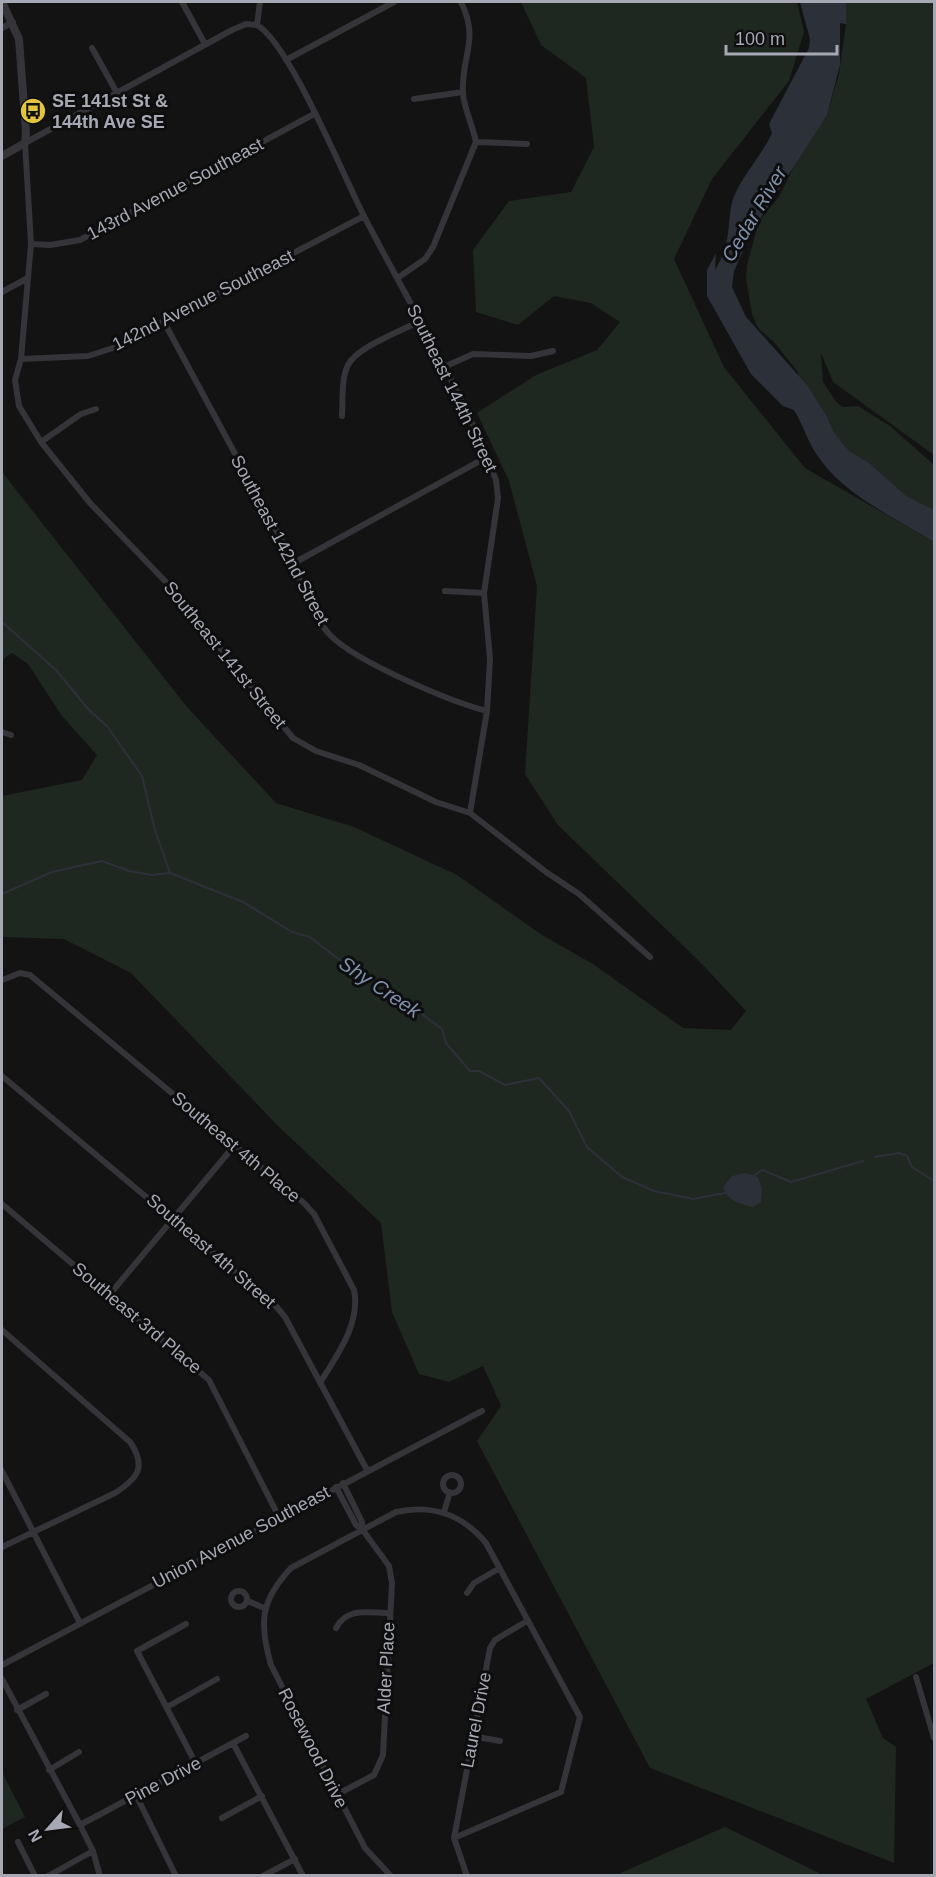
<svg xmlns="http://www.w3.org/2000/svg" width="936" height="1877" viewBox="0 0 936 1877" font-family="Helvetica,sans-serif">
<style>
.green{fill:#1f2721}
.water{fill:#2c3139}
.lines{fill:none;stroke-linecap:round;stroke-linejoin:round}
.stream{stroke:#2c3139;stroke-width:2}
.minor{stroke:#343439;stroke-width:6}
.tertiary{stroke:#343439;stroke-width:8}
.labels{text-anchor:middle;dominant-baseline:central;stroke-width:6;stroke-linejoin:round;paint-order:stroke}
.poi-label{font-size:18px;font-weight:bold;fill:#a6a8b4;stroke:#0e0e0f;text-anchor:start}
.street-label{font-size:18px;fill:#a6a8b4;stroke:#0e0e0f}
.water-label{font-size:20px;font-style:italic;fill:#7f90ac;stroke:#0e0e0f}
</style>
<rect width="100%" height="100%" fill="#131314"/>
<path class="green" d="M521,2H797L804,32L789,81L712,179L674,259L724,367L805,468L934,542V1663L866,1699L883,1738L896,1747L894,1863L650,1768L477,1441L501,1406L483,1366L449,1382L419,1374L392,1312L381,1223L278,1126L131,973L64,939L2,937V796L82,780L97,755L62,716L28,664L12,653L2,660V472L187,707L276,803L354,827L457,875L542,935L593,964L683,1028L731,1030L746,1011L699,961L558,825L525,774L537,586L509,481L477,413L536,375L597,350L620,322L591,303L554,296L518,325L476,312L473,250L509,201L571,192L594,147L586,78L541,45Z
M846,2H934V455L833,382L821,353L823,382L837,403L843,407L858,406L890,426L934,465V520L853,466L803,386L797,371L774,342L758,328L752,314L746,279L747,265L759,221L779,197L801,152L827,115L839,74L846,24Z
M2,1772L25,1817L2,1829Z
M725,1827L823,1875H616Z"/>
<path class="water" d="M800,2H846V24L840,23V65L827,115L751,233L734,271L732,287L746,317L807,385L827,417L834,433L849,451L869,463L906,496L934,510V542C894,517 841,494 815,452C807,439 802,423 794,410L783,406L751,374L707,296V270L716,253L715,270C730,245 727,233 731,207C735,183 762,156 772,133L769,124L809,48L810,39Z
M746,1173L758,1177L762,1189L761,1202L753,1207C741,1204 727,1201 723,1187L732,1176Z"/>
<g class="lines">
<path class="stream" d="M2,622L56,670L89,710L107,726L142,776L155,830L170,873L243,902L292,932L310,937L350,968L377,981L442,1029L446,1043L470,1071H479L505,1085L539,1078L569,1111L587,1147L622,1177L654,1191L693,1199L725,1193
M2,894L52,872L102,861L129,871L152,875L170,873
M875,1157L899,1153L907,1156L912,1167L934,1181
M753,1176L762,1170L791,1182L863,1161"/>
<path class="minor" d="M182,2L205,44
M260,2L257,25C289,43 343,175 363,214C408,302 461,387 496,480L498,498L484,593L490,659L487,711L470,813
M461,2C480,41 461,55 463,93C464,109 473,126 476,142
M257,25L246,24L232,30L25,143L31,244L21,359L15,380L19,406L41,442L90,503L165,581L293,738L316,751L359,765L436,802L470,813L546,872L579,894L650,957
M2,28L13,22
M92,48L117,93
M286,60L394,2
M414,99L463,92
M476,142L527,144
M31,244L50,245L80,240L314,114
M399,277L425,259L433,247L476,142
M2,292L26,279
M164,322L294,563C300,584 315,620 331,636C357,662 451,702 487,711
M21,359L88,356L113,348L364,216
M444,367L473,354L531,356L553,351
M342,416C343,400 341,379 348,365C357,347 401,331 420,321
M41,442L81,414L96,409
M294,563L487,457
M445,591L484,593
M2,732L11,735
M2,980L20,973L30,975L304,1203L314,1214L354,1290C361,1323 337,1355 320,1383
M2,1076L275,1305L285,1317L367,1470
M2,1204L209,1380L279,1517
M110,1294L234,1146
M2,1330L130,1442C147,1467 138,1478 115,1493L2,1547
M2,1471L80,1623
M443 1484a9 9 0 1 1 18 0a9 9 0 1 1-18 0Z
M336,1487L356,1525L362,1529V1522L343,1483
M444,1512L450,1492
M231 1599a8 8 0 1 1 16 0a8 8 0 1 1-16 0Z
M467,1593L474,1583L500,1568
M248,1601L264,1608
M186,1624L137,1651L196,1764
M336,1628C347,1607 367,1613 389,1613
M2,1665L482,1411
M916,1677L934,1738
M2,1679L80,1825L93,1851L100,1876
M167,1707L217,1679
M17,1710L46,1694
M472,1736L500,1741
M233,1743L303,1876
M49,1770L79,1752
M338,1794L374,1775L383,1755L392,1583L389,1566L362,1529
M136,1795L176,1876
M222,1818L262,1796
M80,1825L246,1736
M454,1838L490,1648L495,1640L527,1621
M18,1842L35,1876
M48,1876L93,1851
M263,1876L295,1859
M391,1876L365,1848L271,1665C259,1623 260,1601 291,1568L396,1512C432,1504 463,1515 486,1543L580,1717L561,1792L454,1838L467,1876"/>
<path class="tertiary" d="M2,156L25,143L26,133L19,39L2,2"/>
</g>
<defs>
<g id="bus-disc" transform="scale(1.35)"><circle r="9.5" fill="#e2c43e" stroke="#0e0e0f"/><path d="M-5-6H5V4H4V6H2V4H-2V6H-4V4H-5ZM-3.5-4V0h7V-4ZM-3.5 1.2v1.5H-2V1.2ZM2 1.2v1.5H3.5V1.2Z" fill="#111"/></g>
</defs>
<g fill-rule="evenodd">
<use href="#bus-disc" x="33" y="111"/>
</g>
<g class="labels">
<g class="poi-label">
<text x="52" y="101">SE 141st St &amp;<tspan x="52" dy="21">144th Ave SE</tspan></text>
</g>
<g class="street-label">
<text transform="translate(175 189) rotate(-28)">143rd Avenue Southeast</text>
<text transform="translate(203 300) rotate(-27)">142nd Avenue Southeast</text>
<text transform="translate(452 388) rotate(64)">Southeast 144th Street</text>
<text transform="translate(280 540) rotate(62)">Southeast 142nd Street</text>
<text transform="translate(225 655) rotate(51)">Southeast 141st Street</text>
<text transform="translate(236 1147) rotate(40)">Southeast 4th Place</text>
<text transform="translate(211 1251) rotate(41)">Southeast 4th Street</text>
<text transform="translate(137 1318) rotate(40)">Southeast 3rd Place</text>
<text transform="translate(241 1537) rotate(-28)">Union Avenue Southeast</text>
<text transform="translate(386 1668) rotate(-87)">Alder Place</text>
<text transform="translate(476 1720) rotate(-79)">Laurel Drive</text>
<text transform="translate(313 1748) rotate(63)">Rosewood Drive</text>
<text transform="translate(163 1781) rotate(-28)">Pine Drive</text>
</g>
<g class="water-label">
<text transform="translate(754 214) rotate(-59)">Cedar River</text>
<text transform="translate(380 987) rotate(34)">Shy Creek</text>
</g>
</g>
<rect width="936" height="1877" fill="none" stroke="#a6a8b4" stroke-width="6"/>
<g transform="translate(48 1829) rotate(242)" stroke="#0e0e0f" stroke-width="4.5" paint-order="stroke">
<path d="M0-4.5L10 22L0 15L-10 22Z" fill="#a6a8b4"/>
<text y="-9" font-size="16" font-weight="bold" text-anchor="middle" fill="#a6a8b4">N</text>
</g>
<path d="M726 45v9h111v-9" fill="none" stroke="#a6a8b4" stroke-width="3"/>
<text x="735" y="45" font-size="18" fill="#a6a8b4" stroke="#0e0e0f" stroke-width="4.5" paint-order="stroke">100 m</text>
</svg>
